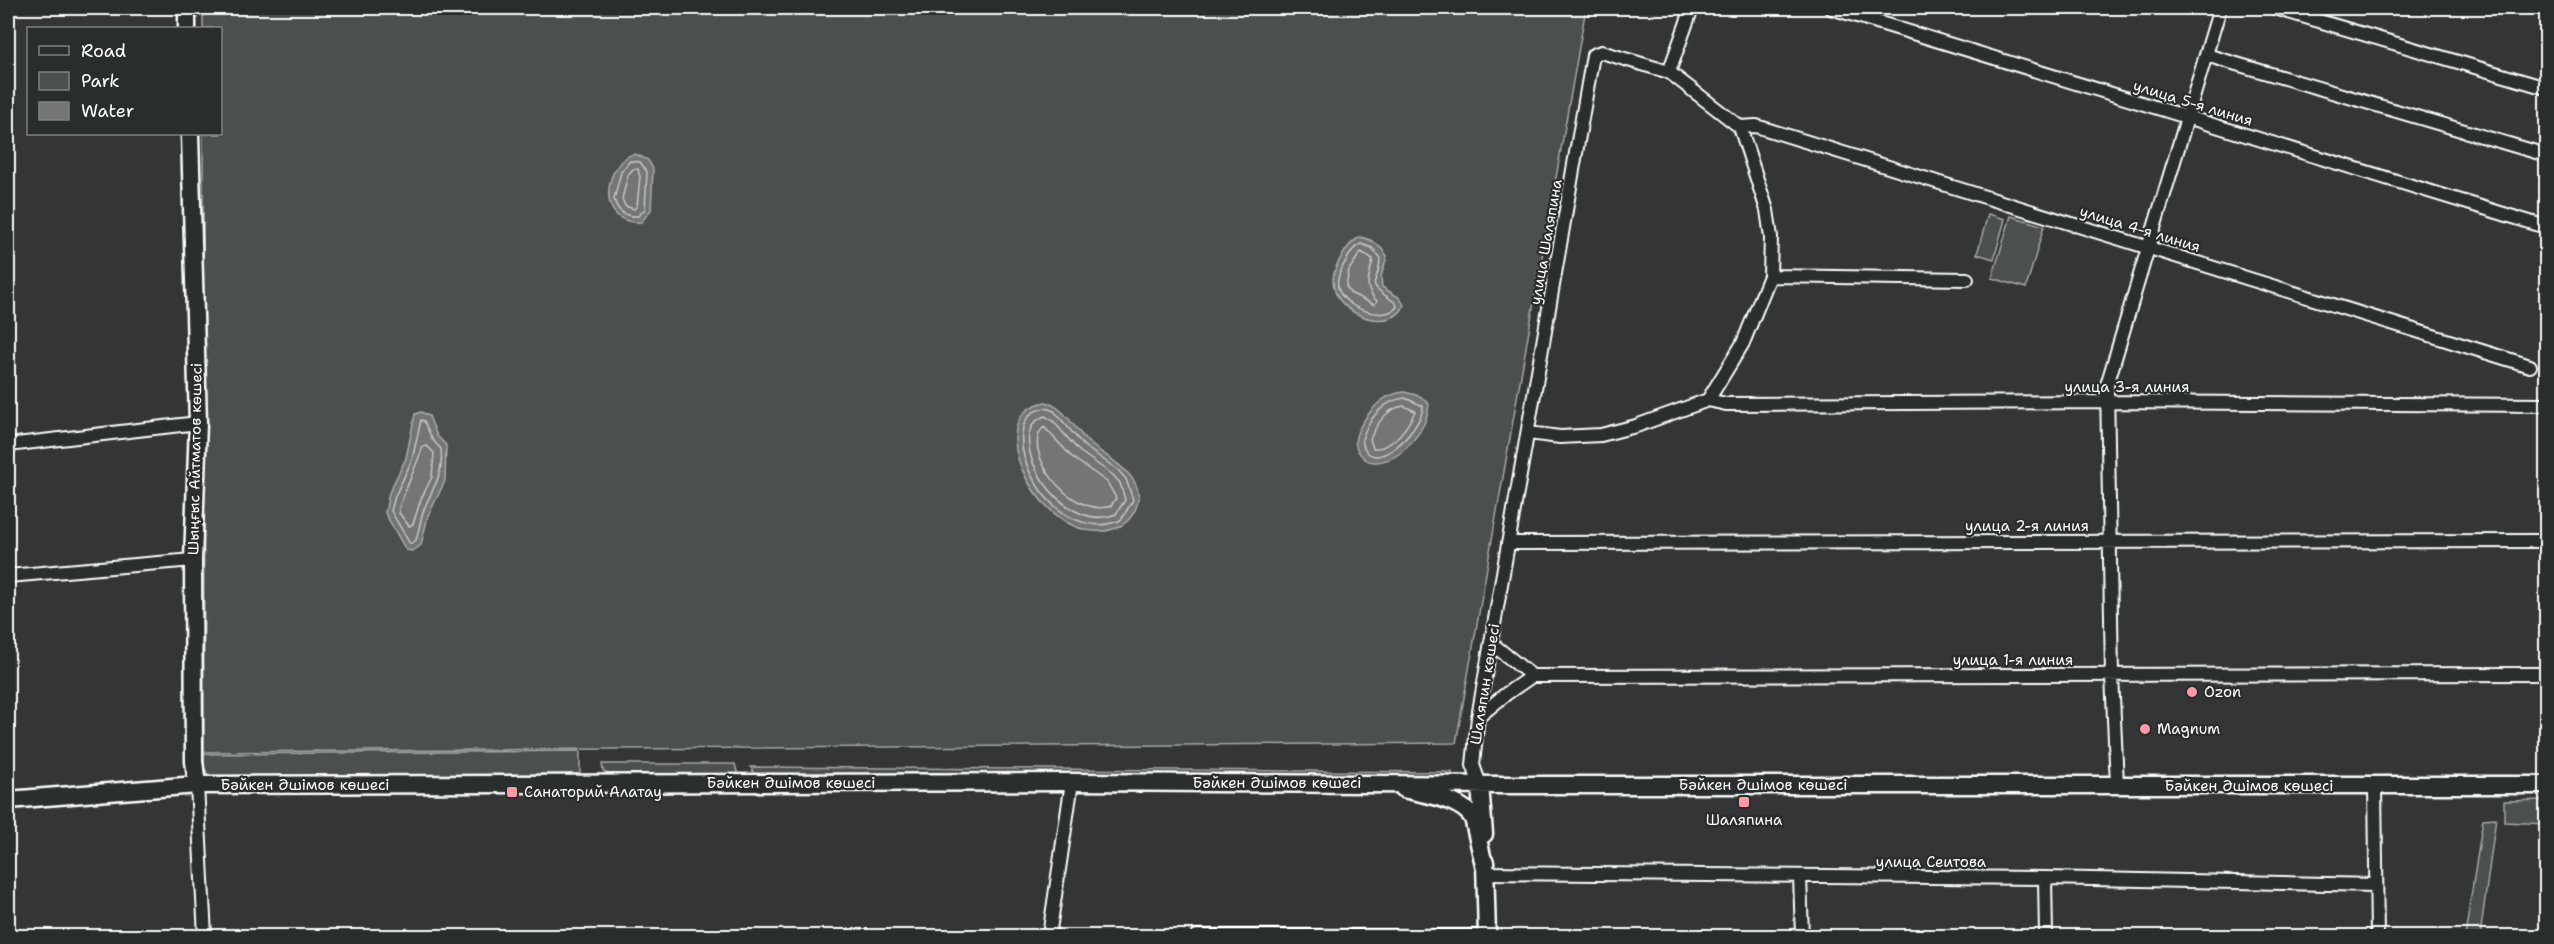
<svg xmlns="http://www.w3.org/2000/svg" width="2554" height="944" viewBox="0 0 2554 944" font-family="'Shantell Sans',sans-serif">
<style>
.green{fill:#4c4f50;stroke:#a6a7a8;stroke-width:1.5}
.water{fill:#737576;stroke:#abacad;stroke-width:1.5}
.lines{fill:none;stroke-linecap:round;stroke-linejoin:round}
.shore{stroke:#c7c8c8;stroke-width:1.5}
.minor-casing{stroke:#fff;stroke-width:16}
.major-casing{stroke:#fff;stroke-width:21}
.minor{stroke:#2a2d2e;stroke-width:12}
.major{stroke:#2a2d2e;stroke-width:16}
.poi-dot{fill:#ff9aa2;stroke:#2a2d2e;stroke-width:2}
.labels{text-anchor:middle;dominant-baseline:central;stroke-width:4.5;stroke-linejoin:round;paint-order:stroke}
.street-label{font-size:15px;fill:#fff;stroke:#2a2d2e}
.poi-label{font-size:15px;fill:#fff;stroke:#2a2d2e;text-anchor:start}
</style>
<rect width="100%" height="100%" fill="#333536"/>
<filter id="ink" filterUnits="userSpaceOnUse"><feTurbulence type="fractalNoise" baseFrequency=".0167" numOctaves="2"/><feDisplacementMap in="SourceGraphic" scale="12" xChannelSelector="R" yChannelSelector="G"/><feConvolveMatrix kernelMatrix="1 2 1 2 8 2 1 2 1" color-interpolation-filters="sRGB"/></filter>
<g filter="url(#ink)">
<path class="green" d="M203,8H1586L1456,743L204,752L203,134H220V28H203Z
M1988,214L2005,219L1994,259L1977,254Z
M2011,216L2044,226L2026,288L1992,278Z
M580,751V775L224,779L210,777L204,768V754Z
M602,764H735L738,776L611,777L603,771Z
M751,767L1452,772V776L754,774Z
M2546,800V824L2504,822V801Z
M2496,818L2480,936H2465L2483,819Z"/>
<path class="water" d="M635,154L648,160L653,169L651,210L641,222C593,226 605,159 635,154Z
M1360,237C1372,239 1381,246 1387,256L1381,277L1382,287L1400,298L1404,305C1392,339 1311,309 1339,261C1345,251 1349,243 1360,237Z
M1404,392L1420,396L1429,404C1428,428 1403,461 1376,462C1364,463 1353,449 1356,437C1357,430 1363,422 1367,416C1377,402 1387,394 1404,392Z
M1046,402C1065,408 1074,428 1088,442C1110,461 1158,481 1130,518C1121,529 1107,532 1093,531C1033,526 979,414 1046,402Z
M421,412L429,416L437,436L446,445L445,481L428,516L421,545L413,551L406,550L385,513L389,493L406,458L415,414Z"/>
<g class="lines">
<path class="shore" d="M630,161L640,162L647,172L645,209L638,216C625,217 617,211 614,199L621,172Z
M633,169H638L640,177L637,206L634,209L625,206L622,199L628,175Z
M1361,244L1372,248L1380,257C1380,288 1360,279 1396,303L1397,307C1383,323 1343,307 1338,288C1336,278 1341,269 1346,261C1350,254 1353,247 1361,244Z
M1361,252L1373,259C1370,276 1362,287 1377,301L1375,305L1350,293L1346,286L1349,270Z
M1405,398L1423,406C1423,430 1368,483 1362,439C1369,419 1383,400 1405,398Z
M1404,406L1415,411C1408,427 1392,450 1373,448L1370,439C1377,424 1386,408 1404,406Z
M1046,408L1054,411L1084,446L1118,470L1126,479L1133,500L1121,520C1047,551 986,416 1046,408Z
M1045,416L1053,421L1079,451L1113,475L1120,483L1125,500L1116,514C1061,537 998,433 1045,416Z
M421,420L424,421L432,439L441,449C444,478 432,487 423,512C420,521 419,531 416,540L410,544L391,511L395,496L412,460Z
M1044,427L1073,458L1107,482L1116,498L1111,506C1070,519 1019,449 1044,427Z
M427,446L434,453L432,477L421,499L413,524L409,526L399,513V507L423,447Z"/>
<g class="minor-casing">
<path id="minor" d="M1831,8L2546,227
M2275,8L2546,88
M2206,55L2546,155
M1669,72L1692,8
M1740,127L1756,126L2530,366
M1770,276L1967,279
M1708,400L1726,404L2107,402L2546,405
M8,445L198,423
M1508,543L2546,541
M8,576L193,560
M1491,643L1532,676L2546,674
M1478,717L1506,694L1532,676
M2117,784L2112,675L2107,385L2220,8
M197,785L205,936
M1480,785L1473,765L1478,717L1593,55L1601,52L1669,72L1740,127L1767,210L1771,237L1770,276L1743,343L1708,400L1636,426L1601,435L1560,437L1528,433
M2375,787L2377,936
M1486,873L2045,878L2376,885
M1800,876L1802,936
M2045,878L2046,936
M1049,936L1072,782
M1197,936H1487"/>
</g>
<g class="major-casing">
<path id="major" d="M187,8V28
M190,134L198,423L193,560L194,761L197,785
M1480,785L1484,834
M1404,789C1426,795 1460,798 1473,818L1486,873
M8,800L197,785L1072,782L1503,785H2546
M1485,862L1487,936"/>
</g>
<use href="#minor" class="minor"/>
<use href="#major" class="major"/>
</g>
</g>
<g class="poi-dot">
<circle cx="2192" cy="692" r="6"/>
<circle cx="2145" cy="729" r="6"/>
<rect x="506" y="786" width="12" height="12" rx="3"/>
<rect x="1738" y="796" width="12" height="12" rx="3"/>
</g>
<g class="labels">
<g class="street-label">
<text transform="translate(2193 103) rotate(17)">улица 5-я линия</text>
<text transform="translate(2140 229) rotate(17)">улица 4-я линия</text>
<text transform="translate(1546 242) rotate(-80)">улица Шаляпина</text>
<text x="2127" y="387">улица 3-я линия</text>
<text transform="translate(195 459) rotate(-89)">Шыңғыс Айтматов көшесі</text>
<text x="2027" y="526">улица 2-я линия</text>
<text x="2013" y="660">улица 1-я линия</text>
<text transform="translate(1485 684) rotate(-81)">Шаляпин көшесі</text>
<text x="791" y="783">Бәйкен Әшімов көшесі</text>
<text x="1277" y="783">Бәйкен Әшімов көшесі</text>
<text x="305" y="785">Бәйкен Әшімов көшесі</text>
<text x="1763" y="785">Бәйкен Әшімов көшесі</text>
<text x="2249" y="786">Бәйкен Әшімов көшесі</text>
<text x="1931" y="862">улица Сеитова</text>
</g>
<g class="poi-label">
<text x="2204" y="692">Ozon</text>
<text x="2157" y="729">Magnum</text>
<text x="524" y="792">Санаторий Алатау</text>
<text x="1744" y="820" text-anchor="middle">Шаляпина</text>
</g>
</g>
<rect width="2554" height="944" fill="none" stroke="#2a2d2e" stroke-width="30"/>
<rect x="15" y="15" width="2524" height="914" fill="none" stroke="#fff" stroke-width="2" filter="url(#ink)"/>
<rect x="27" y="27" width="195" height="108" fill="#2a2d2e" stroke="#7f8182" stroke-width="1.5"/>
<rect x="39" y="46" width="30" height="9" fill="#2a2d2e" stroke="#7f8182" stroke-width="1.5"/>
<text x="81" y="57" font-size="18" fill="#ffffff">Road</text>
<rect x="39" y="72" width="30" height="18" fill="#4c4f50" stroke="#7f8182" stroke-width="1.5"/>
<text x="81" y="87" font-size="18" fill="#ffffff">Park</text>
<rect x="39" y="102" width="30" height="18" fill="#737576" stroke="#7f8182" stroke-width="1.5"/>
<text x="81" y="117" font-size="18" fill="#ffffff">Water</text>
</svg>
